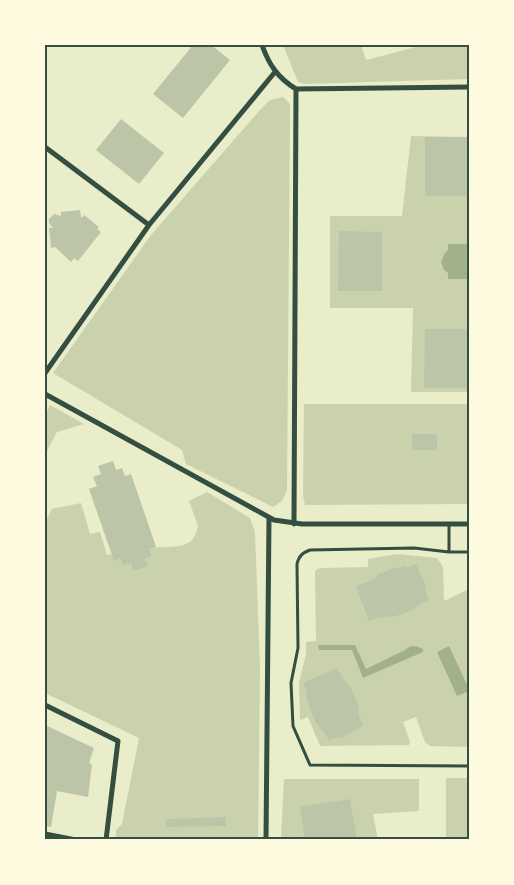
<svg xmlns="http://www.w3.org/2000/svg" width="514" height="885" viewBox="0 0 514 885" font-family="Roboto,sans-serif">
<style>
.green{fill:#cad2ad}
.water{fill:#a3b18a}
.building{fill:#bcc5a7}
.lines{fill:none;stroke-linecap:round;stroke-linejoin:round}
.service{stroke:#344e41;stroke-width:3}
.minor{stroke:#344e41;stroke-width:5}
.neatline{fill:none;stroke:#344e41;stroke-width:2}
</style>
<rect width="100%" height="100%" fill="#e9edc9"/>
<path class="green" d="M283,45H361L366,60L424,45H469V79L304,84L298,82Z
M283,97L290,104L287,490L282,501L273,507L186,464L182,450L53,373L151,235L260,110L270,100Z
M411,136L469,137V392H411L413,308H330V216H402Z
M304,404H469V504L305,505L303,496Z
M50,405L84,424L57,432L45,455V416Z
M207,492L250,518L255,532L260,669L258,840H116V830L122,824L139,738L45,693V523L52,509L81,503L90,534L100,532L107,555L111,554L114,560L120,558L123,566L131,563L133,570L147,566L145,559L152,556L149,549C162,545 182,550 192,540C195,537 197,530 198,526L189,501Z
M397,554L437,558L443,567L444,601L469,589V747L430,746L425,742L416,717L403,722L410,742L409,745L320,746L308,717L300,720L299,682L306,654V642L316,641L315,572L317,569L321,568L368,567V559Z
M446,778H469V840H446Z
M284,779H419V811L373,814L378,840H281Z"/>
<path class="water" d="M448,244H469V279H448V273L444,270L441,262L445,253L448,250Z
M318,645H355L366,669L405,650C412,644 415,646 423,649V652L363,678L352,650H319Z
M449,646L469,689V691L457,696L437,652Z"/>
<path class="building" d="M193,45H211L230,60L183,118L153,94Z
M121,119L164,153L139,184L96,150Z
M425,137H469L468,196H425Z
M80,210L81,217L82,218L84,215L99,227L97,229L101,232L78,261L74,258L71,262L55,247L51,248L49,228H53L49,223V219L54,214L61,216V212Z
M339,231L382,232V291H338Z
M425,329H468V388H424Z
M412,434H437V450H412Z
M113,461L116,470L122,468L125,476L131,474L156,547L149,549L152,556L145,559L148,566L133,571L131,563L123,566L120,558L114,561L89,489L97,486L93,477L101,474L98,466Z
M416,564L427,589H425L429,600L419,604V605L411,611L393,617L387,616L381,619V617L369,621L356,586L368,582L378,576L377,574L395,568L406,566V568Z
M337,668L343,679L351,687L358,705L359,716L363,725L340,739L339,736L329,741L324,731L323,732L316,723L309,706L306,695L308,694L303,683Z
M45,725L94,748L89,763L92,764L88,797L57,791L51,827L45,826Z
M350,799L357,840H305L300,807Z
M226,817V826L166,827V819Z"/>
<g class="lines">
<path class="service" d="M449,525V552
M469,552H449L414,548L310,550C302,553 299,556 297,564L298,648L291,683L293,726L310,765L469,766"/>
<path class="minor" d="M262,45C269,65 278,78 296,89L294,524
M296,89L469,87
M45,147L149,225
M45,373L149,225L275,72
M45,394L274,520L302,524H469
M45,705L118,741L106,840
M45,834L76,840
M266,840L269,518"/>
</g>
<rect width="514" height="885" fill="none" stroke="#fefae0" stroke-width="93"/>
<rect x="46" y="46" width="422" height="792" class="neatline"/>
</svg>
